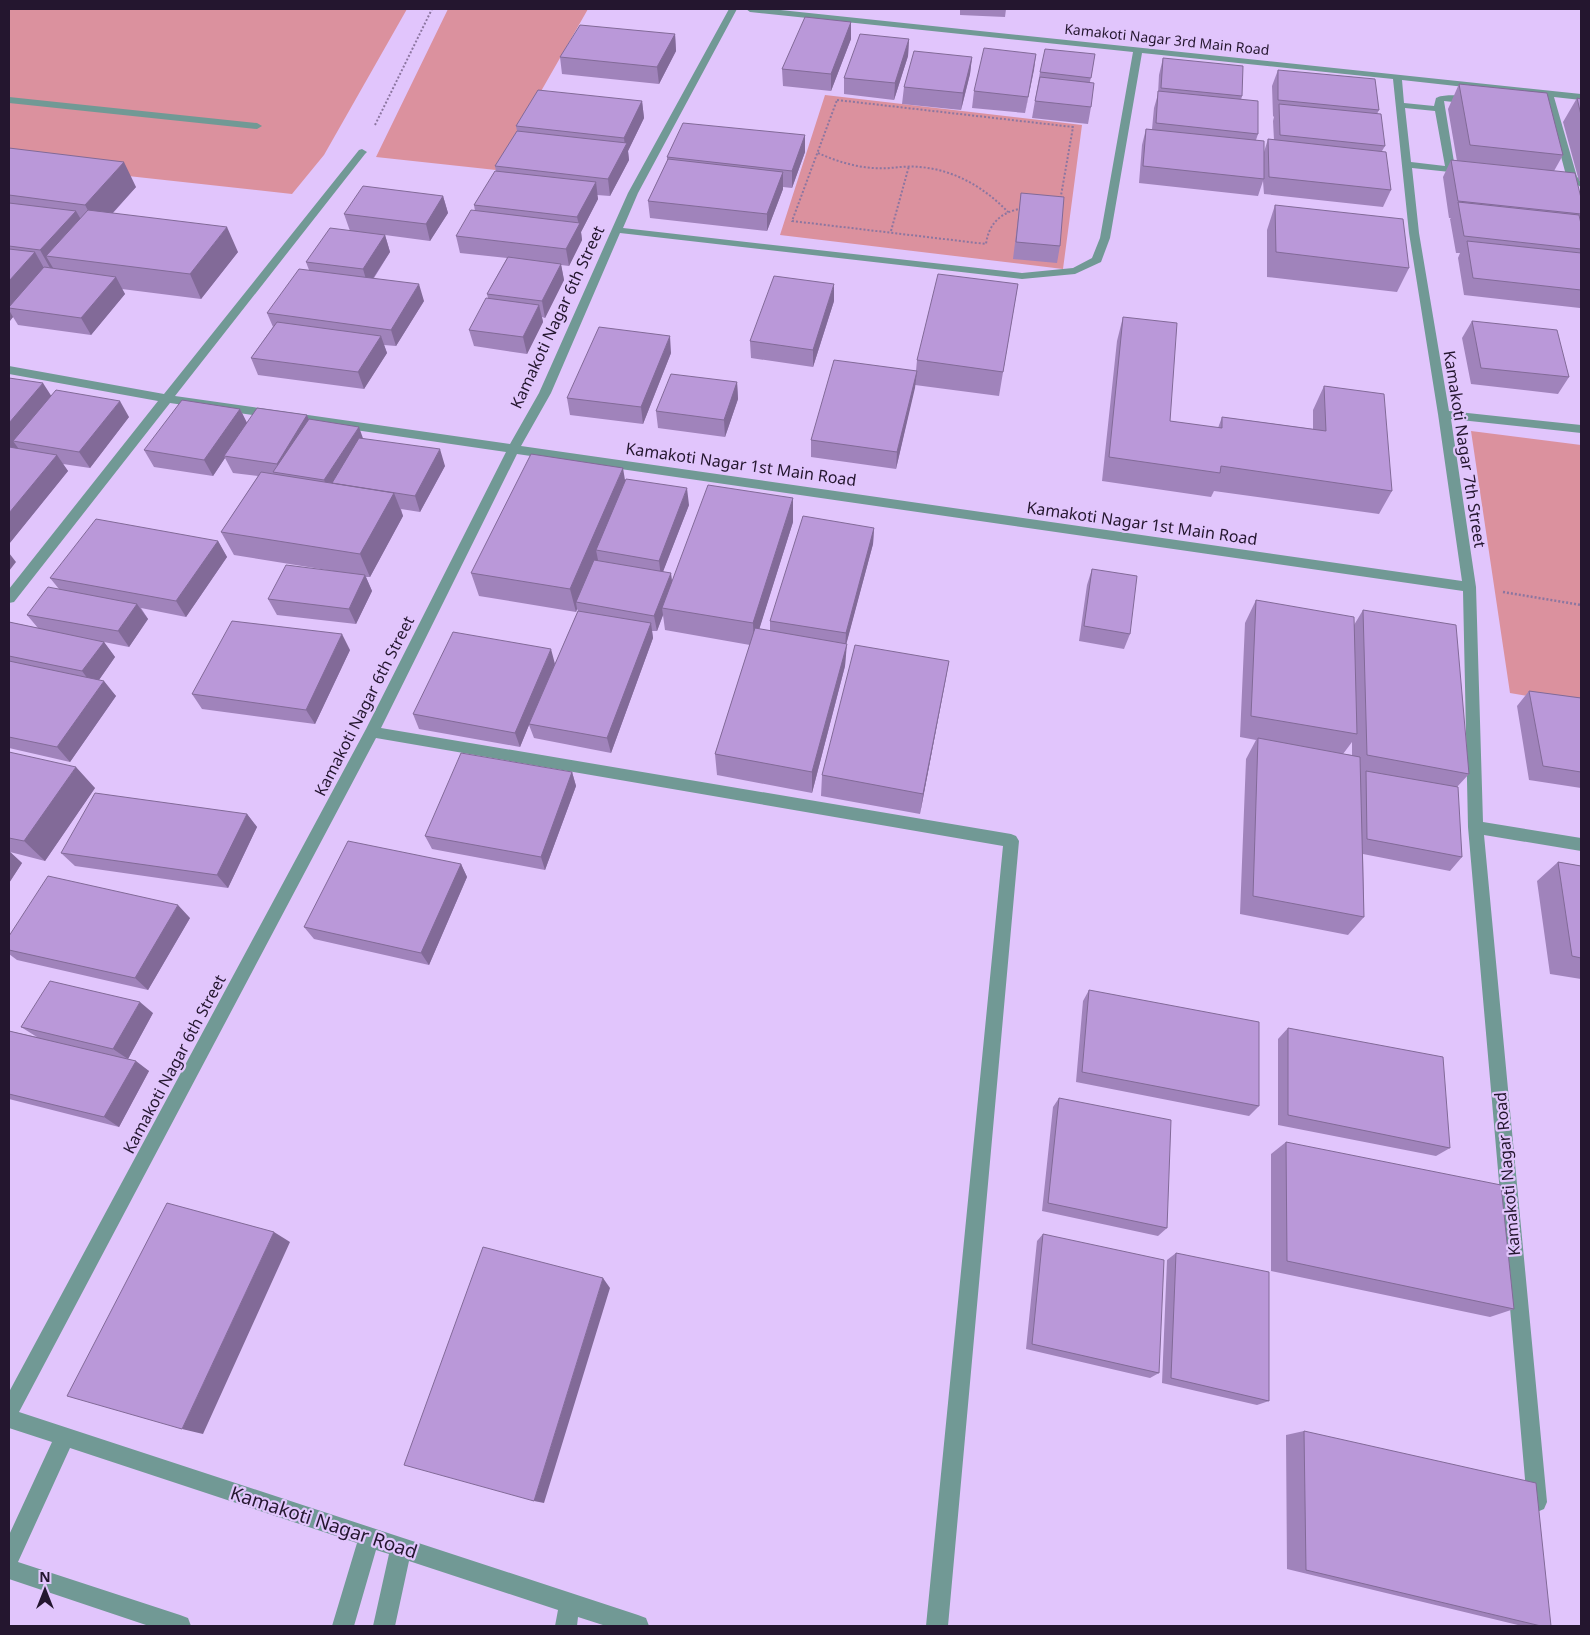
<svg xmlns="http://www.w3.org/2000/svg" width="1590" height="1635" viewBox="0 0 1590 1635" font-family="'Noto Sans',sans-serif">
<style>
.green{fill:#db919e}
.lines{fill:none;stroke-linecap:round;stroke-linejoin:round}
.path-far1{stroke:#8c76a0;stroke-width:2;stroke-dasharray:2 2;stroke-linecap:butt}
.path{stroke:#8c76a0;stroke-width:2.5;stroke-dasharray:2 2;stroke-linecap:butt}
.lane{fill:#719995;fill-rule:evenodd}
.street{fill:#719995;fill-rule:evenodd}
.wall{fill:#a083bb;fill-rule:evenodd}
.shaded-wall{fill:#826a98}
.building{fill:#ba98d9;stroke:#826a98}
.labels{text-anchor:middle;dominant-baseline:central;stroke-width:4.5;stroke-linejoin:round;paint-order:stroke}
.far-street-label{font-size:14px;fill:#24162f;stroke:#e1c5fc}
.street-label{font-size:16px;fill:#24162f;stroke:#e1c5fc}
.near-street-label{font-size:19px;fill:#24162f;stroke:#e1c5fc}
</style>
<rect width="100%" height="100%" fill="#e1c5fc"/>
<path class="green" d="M9,9H407L324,155L292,194L9,163Z
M448,9H588L496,170L376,157Z
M825,95L1082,125L1063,269L780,235Z
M1471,431L1581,445V705L1510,693Z"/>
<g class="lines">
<path class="path-far1" d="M837,100L1073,127L1059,207C1027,206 991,206 986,244L792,221Z
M375,125L432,9
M818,153C840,163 865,170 890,168C900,167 910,166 920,167C955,170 985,188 1008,212
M891,231L909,166"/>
<path class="path" d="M1503,592L1581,605"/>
<path class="lane" d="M9,97L257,123L262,126L257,129L9,103Z"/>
<path class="street" d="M729,9H737L638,193L623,228L1022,273L1073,268L1092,258L1100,238L1133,52L750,12L746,9H771L1581,94V100L1554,97L1577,177L1581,180V187L1567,179L1545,96L1402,80L1404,103L1434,106L1436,98C1444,93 1469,95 1477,101L1472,104L1444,101L1455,168L1469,170V174L1412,168L1419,233L1449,411L1581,425V433L1451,419L1476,587L1483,822L1581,838V851L1484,835L1547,1502L1544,1509L1537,1512L1530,1509L1527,1502L1468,827L1463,591L517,454L381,728L1011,834L1016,836L1019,841L948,1626H926L1003,846L376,738L19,1412L638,1615L646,1618L649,1626H606L578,1617L577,1626H555L558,1610L409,1561L395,1626H373L389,1554L376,1550L354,1626H332L357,1543L70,1448L18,1562L180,1615L188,1618L191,1626H149L9,1579V1535L52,1442L9,1428V1392L366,729L506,452L170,403L14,602L9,603V589L158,401L9,374V366L164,394L359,150L362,149L367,152L365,154L175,396L510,444L539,393L628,193ZM1142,53L1393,79L1409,233L1438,414L1462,581L521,446L551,393L620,233L1022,279L1075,274L1101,262L1110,238ZM1405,108L1435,111L1445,166L1411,162Z"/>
</g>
<path class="wall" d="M960,9H1006L1005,17L960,15Z
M851,22V39L831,91L783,86L782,69Z
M675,34L676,51L659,84L562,74L560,57Z
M909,39L908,56L894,100L844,94V78Z
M1036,54L1025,113L972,108L974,91Z
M1095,54L1090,82L1091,107L1088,124L1032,118L1040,72Z
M972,57L970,74L961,110L902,104L904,87Z
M1163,58L1242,96L1241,100L1258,134L1256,140L1264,152L1268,139L1274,140L1273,121L1274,117L1273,116L1272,86L1278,70L1379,110L1377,114L1385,146L1382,151L1391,190L1383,207L1264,194L1263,181L1258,196L1139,183L1142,145L1146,129H1152L1154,108L1158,94L1159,75Z
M1459,84L1563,155L1554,171L1581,198V306L1580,308L1464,295L1458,258L1460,253H1456L1450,219L1451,218H1449L1443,177L1451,160L1457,161L1448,109Z
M1577,98L1581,99V181H1579L1563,122Z
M642,101L644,118L628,151L629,160L610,196L597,195L598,199L581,232L582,240L569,266L561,265L564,280L545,318L542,317L543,322L527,354L474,346L469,330L488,298L487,294L507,258L460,253L456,236L475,211L474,205L496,171L495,166L517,131L516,126Z
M805,135V152L792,188L783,187V189L767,231L650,218L648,201L667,161V157Z
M9,148L136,187L113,213L238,252L201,299L122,289L125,294L91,335L18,325L13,317L9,322Z
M1021,193L1060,246L1057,263L1013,259L1019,210Z
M443,196L448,213L430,241L385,235L390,252L374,278L424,301L396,346L384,345L387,353L364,389L258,375L251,358L273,327L267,313L309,270L306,262L350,231L344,214Z
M1275,205L1409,268L1397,292L1267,277V230Z
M1018,284L999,396L915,385L896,469L811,457V440L916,371L917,360Z
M834,301L813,367L751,358L750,341Z
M1123,317L1170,421L1218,428L1222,417L1313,429V410L1324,386L1392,491L1379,514L1214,491L1211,497L1102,481L1117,341Z
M1472,321L1569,377L1558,394L1471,384L1462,338Z
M671,353L643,424L570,415L567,398Z
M9,378L51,396L129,417L90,468L63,464L68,471L9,544Z
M737,382L738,399L725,437L658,428L656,411Z
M240,409L247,423L307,415L309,420L445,466L420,512L401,509L403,516L370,577H366L372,591L356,624L277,615L268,599L333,571L234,555L221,532L258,476L233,473L225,458L213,476L154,467L144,450Z
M625,482L689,505L663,571L672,581L793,498V522L759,629L770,631V621L874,528L873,544L846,644L845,666L812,793L717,775L715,754L750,645L665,630L663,615L657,631H652L653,638L611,753L534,738L529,725L520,747L419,729L413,714L555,664L578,611L577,609L576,612L479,596L471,573Z
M218,541L227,557L186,617L141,608L148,619L129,647L104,642L115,657L99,680L116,696L70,762L9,748V622L38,628L27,615L59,589L50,578Z
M1092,569L1130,634L1124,649L1079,641L1087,585Z
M1256,600L1354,625L1363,610L1469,774L1457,787L1462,857L1450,871L1363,854L1364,917L1348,935L1240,914L1246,759L1256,740L1240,737L1245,623ZM1352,742V755L1343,754Z
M350,650L315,724L202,709L192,694Z
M949,661L920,814L821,796L822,775Z
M1529,691L1581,698V788L1529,780L1517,706Z
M9,752L95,788L45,861L10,852L22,863L9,883Z
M572,772L576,786L545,870L432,849L425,836Z
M247,814L257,827L228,888L75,866L61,853Z
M1558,862L1581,866V979L1550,974L1537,881Z
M461,864L467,877L429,965L314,939L304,927Z
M190,918L148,990L17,960L9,954V936Z
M1089,990L1259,1106L1249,1116L1076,1082L1083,1001Z
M153,1013L128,1059L149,1071L119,1127L9,1099V1031L37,1037L21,1027Z
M1288,1028L1450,1148L1436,1156L1278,1125V1039Z
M1059,1098L1167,1228L1158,1236L1042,1211L1053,1107Z
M1286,1142L1514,1309L1490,1317L1271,1271V1154Z
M1043,1234L1159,1373L1150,1378L1026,1349L1037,1241Z
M1176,1253L1269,1401L1257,1405L1162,1383L1167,1260Z
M1304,1431L1551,1626H1522L1287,1569L1286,1435Z"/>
<path class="shaded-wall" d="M851,22V39L831,91V74Z
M675,34L676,51L659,84L657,67Z
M909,39L908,56L894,100L895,83Z
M1036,54L1034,70L1025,113L1028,97Z
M972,57L970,74L961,110L963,93Z
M642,101L644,118L628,151L629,160L610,196L608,179L625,147L624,138Z
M805,135V152L792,188V171Z
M124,162L136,187L98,229L85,205Z
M783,172V189L767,231V214Z
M596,182L598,199L581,232L582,240L569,266L566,249L579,225L577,217Z
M443,196L448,213L430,241L426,224Z
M76,211L90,235L46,256L56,273L54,275L40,250Z
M227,227L238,252L201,299L190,274Z
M385,235L390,252L368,286L363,269Z
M35,252L49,277L9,308V281Z
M561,264L564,280L545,318L542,301Z
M116,277L125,294L91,335L81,318Z
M419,284L424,301L396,346L391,330Z
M834,284V301L813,367V350Z
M539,305L543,322L527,354L523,337Z
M9,310L13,317L9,322Z
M381,336L387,353L364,389L358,372Z
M670,336L671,353L643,424L641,407Z
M917,371L915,388L896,469L897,452Z
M737,382L738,399L725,437L724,420Z
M43,383L59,408L13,441L21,452L9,467V423Z
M120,401L129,417L90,468L79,452Z
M240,409L248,425L224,456L225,458L213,476L204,460Z
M307,415L314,432L281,473L277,464Z
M359,427L365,444L331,497L324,480Z
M440,449L445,466L420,512L415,496Z
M57,455L68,471L9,544V513Z
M623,468L627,492L596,550L598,560L576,602L577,609L576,612L570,589Z
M687,488L689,505L661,577L659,561Z
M394,493L403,516L370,577L360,554Z
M793,498V522L754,646L753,623Z
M874,528L873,544L845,649L846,633Z
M218,541L227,557L186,617L176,601Z
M9,553L16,562L9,571Z
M671,573L673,588L662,608L663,615L657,631L654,616Z
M365,575L372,591L356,624L349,609Z
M137,604L148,619L129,647L118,631Z
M651,623L653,638L611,753L607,738Z
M342,634L350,650L315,724L306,710Z
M104,642L115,657L94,687L82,671Z
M847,644L845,666L812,793V772Z
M551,649L555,664L529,724V725L520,747L515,733Z
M949,661L945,683L920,814L923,794Z
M104,681L116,696L70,762L57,747Z
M76,767L95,788L45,861L24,841Z
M572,772L576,786L545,870L541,857Z
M247,814L257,827L228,888L217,875Z
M9,851L22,863L9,883Z
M461,864L467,877L429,965L421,953Z
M178,905L190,918L148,990L135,978Z
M140,1002L153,1013L128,1059L113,1049Z
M136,1061L149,1071L119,1127L104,1117Z
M274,1232L290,1242L203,1434L182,1429Z
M603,1278L610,1288L544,1503L534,1501Z"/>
<path class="building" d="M805,17L851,22L831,74L782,69Z
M580,25L675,34L657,67L560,57Z
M860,34L909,39L895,83L844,78Z
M984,48L1036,54L1028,97L974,91Z
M1045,49L1095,54L1091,78L1040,72Z
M914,51L972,57L963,93L904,87Z
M1163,58L1243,66L1242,96L1161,88Z
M1278,70L1375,79L1379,110L1278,100Z
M1040,77L1094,83L1091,107L1035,101Z
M1459,84L1547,93L1563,155L1470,145Z
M538,90L642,101L624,138L516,126Z
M1158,91L1258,101V134L1156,123Z
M1577,98L1581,99V115Z
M1279,104L1381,114L1385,146L1280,135Z
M683,123L805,135L792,171L667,157Z
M1146,129L1264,141V179L1143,166Z
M517,131L627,143L608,179L495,166Z
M1268,139L1386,152L1391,190L1269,177Z
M9,148L124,162L85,205L9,195Z
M668,159L783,172L767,214L648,201Z
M1451,160L1575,173L1581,198V214L1458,201Z
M495,171L596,182L577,217L474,205Z
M363,186L443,196L426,224L344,214Z
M1021,193L1064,197L1060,246L1016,242Z
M1458,202L1579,215L1581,224V249L1464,236Z
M9,203L76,211L40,250L9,246Z
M1275,205L1403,219L1409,268L1276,252Z
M88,210L227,227L190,274L46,256Z
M471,210L580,223L566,249L456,236Z
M330,228L385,235L363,269L306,262Z
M1467,241L1581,253V290L1473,278Z
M9,249L35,252L9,281Z
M508,257L561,264L542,301L487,294Z
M44,267L116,277L81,318L9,308V307Z
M299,269L419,284L391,330L267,313Z
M938,274L1018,284L1003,372L917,360Z
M774,276L834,284L813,350L750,341Z
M486,298L539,305L523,337L469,330Z
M1123,317L1177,323L1170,421L1222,428V417L1326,431L1324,386L1384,394L1392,491L1221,466L1220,473L1109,457Z
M1472,321L1557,330L1569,377L1481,368Z
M277,322L381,336L358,372L251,358Z
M599,327L670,336L641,407L567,398Z
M834,360L917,371L897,452L811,440Z
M671,374L737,382L724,420L656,411Z
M9,378L43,383L9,423Z
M56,390L120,401L79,452L13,441Z
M182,400L240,409L204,460L144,450Z
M257,408L307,415L277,464L224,456Z
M309,419L359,427L324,480L273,472Z
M359,438L440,449L415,496L332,483Z
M9,447L57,455L9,513Z
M531,454L623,468L570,589L471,573Z
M261,472L394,493L360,554L221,532Z
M626,479L687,488L659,561L596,550Z
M708,485L793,498L753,623L662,608Z
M803,516L874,528L846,633L770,621Z
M96,519L218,541L176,601L50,578Z
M594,560L671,573L654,616L576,602Z
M286,565L365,575L349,609L268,599Z
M1092,569L1137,576L1130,634L1084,626Z
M48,587L137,604L118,631L27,615Z
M1256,600L1354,617L1357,734L1251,716Z
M1363,610L1456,625L1469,774L1367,755Z
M578,611L651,623L607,738L529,724Z
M232,621L342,634L306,710L192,694Z
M9,622L104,642L82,671L9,656Z
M755,628L847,644L812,772L715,754Z
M453,632L551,649L515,733L413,714Z
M855,645L949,661L923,794L822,775Z
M9,661L104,681L57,747L9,737Z
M1529,691L1581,698V772L1543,766Z
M1258,738L1360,757L1364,917L1253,896Z
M9,752L76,767L24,841L9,838Z
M461,753L572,772L541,857L425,836Z
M1366,771L1458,787L1462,857L1367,839Z
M95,793L247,814L217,875L61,853Z
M348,841L461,864L421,953L304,927Z
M1558,862L1581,866V958L1572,956Z
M48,876L178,905L135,978L9,950V936Z
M50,981L140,1002L113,1049L21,1027Z
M1089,990L1259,1022V1106L1082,1072Z
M1288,1028L1443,1057L1450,1148L1288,1115Z
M9,1031L136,1061L104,1117L9,1094Z
M1059,1098L1171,1120L1167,1228L1048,1203Z
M1286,1142L1501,1185L1514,1309L1287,1261Z
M167,1203L274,1232L182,1429L67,1396Z
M1043,1234L1164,1260L1159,1373L1032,1344Z
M483,1247L603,1278L534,1501L404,1465Z
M1176,1253L1269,1272V1401L1171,1378Z
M1304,1431L1536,1483L1551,1626H1541L1306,1570Z"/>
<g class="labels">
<g class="far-street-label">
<text transform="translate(1167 39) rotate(6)">Kamakoti Nagar 3rd Main Road</text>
</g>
<g class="street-label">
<text transform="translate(557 317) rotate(-65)">Kamakoti Nagar 6th Street</text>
<text transform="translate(1465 449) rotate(81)">Kamakoti Nagar 7th Street</text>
<text transform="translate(741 464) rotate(8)">Kamakoti Nagar 1st Main Road</text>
<text transform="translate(1142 523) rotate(8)">Kamakoti Nagar 1st Main Road</text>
<text transform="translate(364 706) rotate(-63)">Kamakoti Nagar 6th Street</text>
<text transform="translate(174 1064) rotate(-62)">Kamakoti Nagar 6th Street</text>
<text transform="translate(1507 1174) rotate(-95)">Kamakoti Nagar Road</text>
</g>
<g class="near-street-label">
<text transform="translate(324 1522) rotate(18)">Kamakoti Nagar Road</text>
</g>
</g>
<rect width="1590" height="1635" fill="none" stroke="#24162f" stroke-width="20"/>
<g transform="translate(45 1590)" stroke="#e1c5fc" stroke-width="4" paint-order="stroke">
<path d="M0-4L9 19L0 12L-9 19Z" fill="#24162f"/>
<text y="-8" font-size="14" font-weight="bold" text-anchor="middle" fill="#24162f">N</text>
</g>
</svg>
